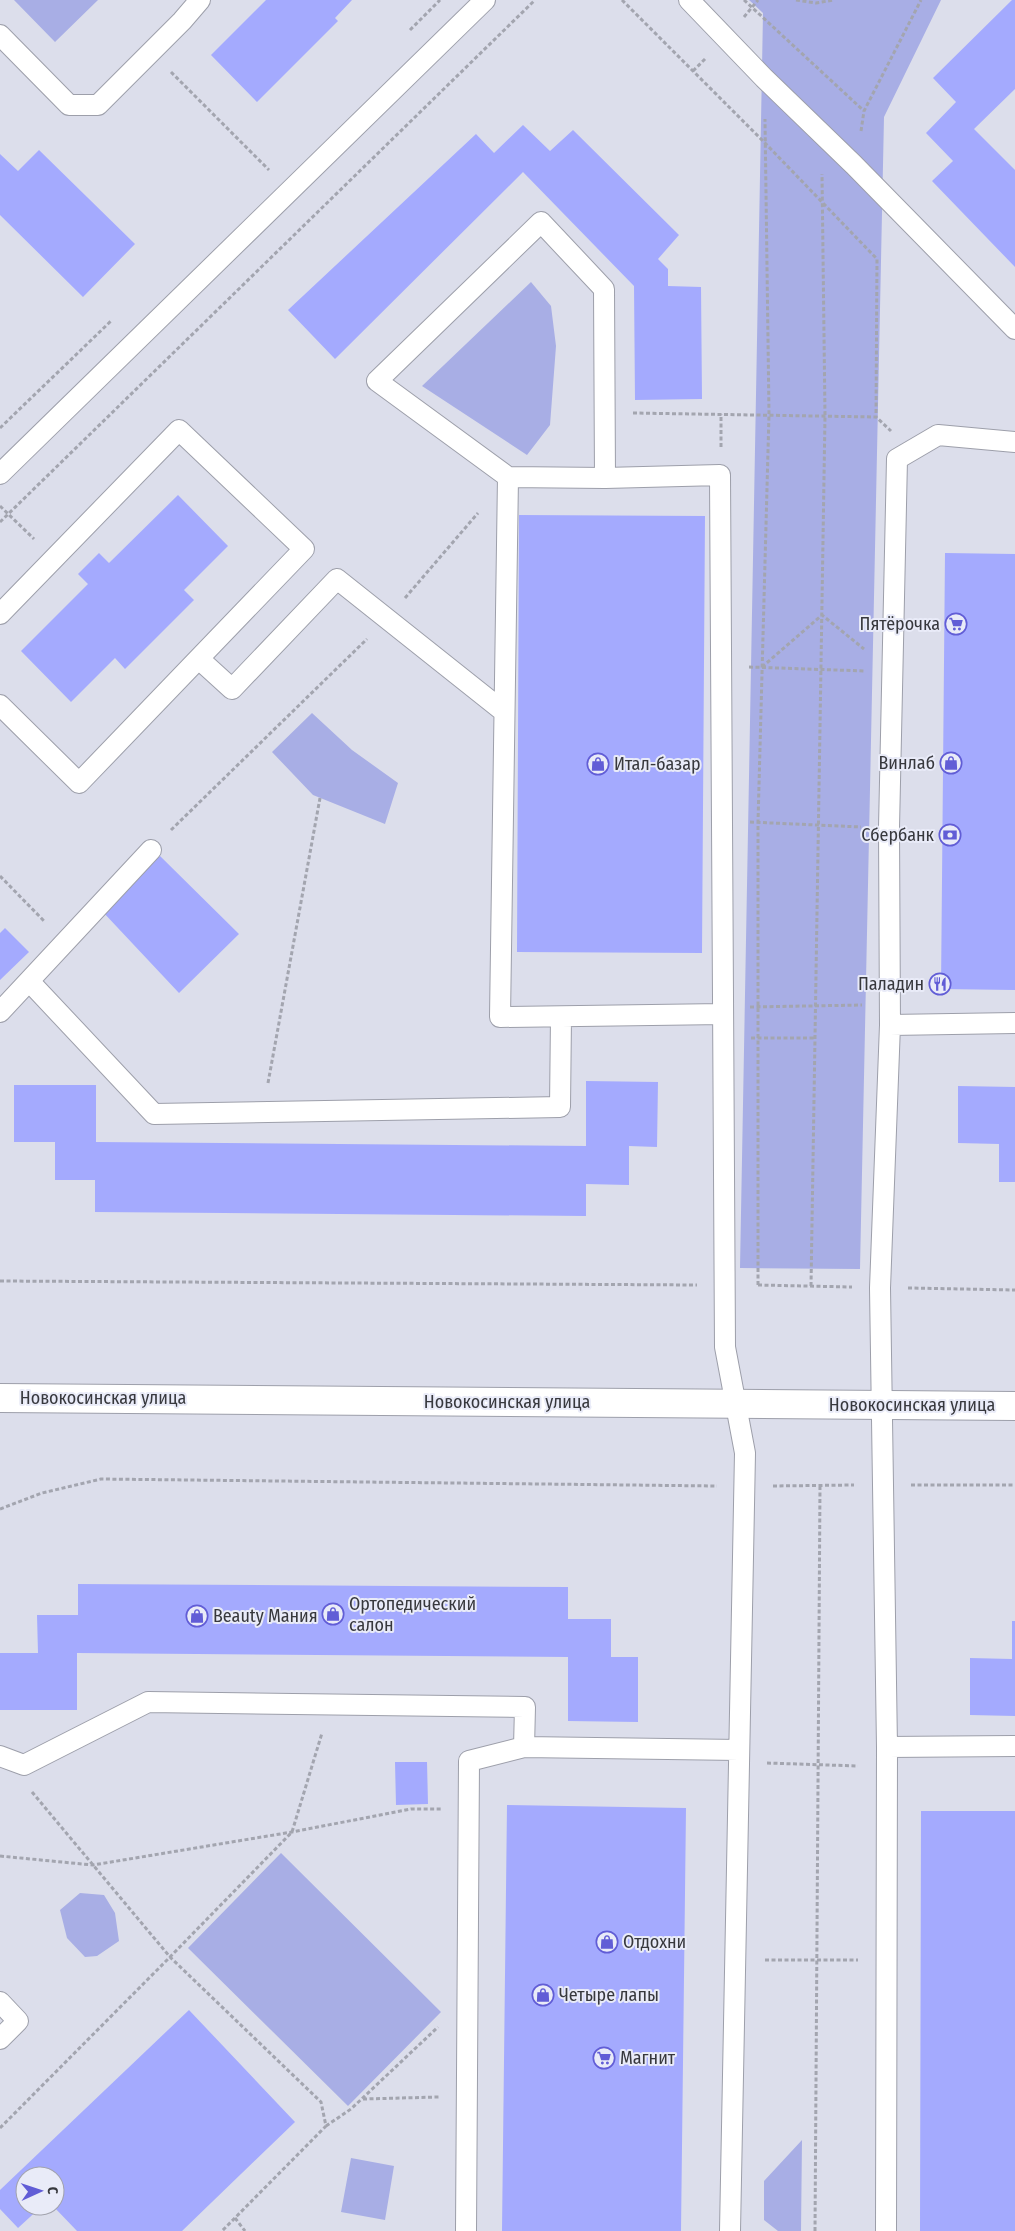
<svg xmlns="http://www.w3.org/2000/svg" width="1015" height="2231" viewBox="0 0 1015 2231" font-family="'Fira Sans Condensed',sans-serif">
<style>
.green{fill:#a8aee5}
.building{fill:#a4aafe}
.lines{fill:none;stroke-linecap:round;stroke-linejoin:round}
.lane-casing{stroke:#9d9faa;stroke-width:22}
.secondary-casing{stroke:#9d9faa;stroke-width:30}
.path{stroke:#a3a5af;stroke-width:3;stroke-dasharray:4 2.5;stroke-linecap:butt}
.lane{stroke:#fff;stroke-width:20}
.secondary{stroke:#fff;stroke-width:28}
.labels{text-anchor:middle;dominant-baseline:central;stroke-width:4;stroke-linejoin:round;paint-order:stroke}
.poi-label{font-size:18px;fill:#37383d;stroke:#e9ebf8;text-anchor:start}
.street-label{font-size:18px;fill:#37383d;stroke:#e9ebf8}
</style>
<rect width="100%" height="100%" fill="#dcdeeb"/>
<path class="green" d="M14,0H98L55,42Z
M749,0H941L884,117L860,1269L740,1268L763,13Z
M531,282L551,306L556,346L550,425L527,455L422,386Z
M312,713L352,750L398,783L385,824L313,795L272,752Z
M281,1853L441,2012L348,2106L188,1948Z
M80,1893L104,1895L115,1913L119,1941L97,1956L85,1957L67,1938L60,1910Z
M802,2140L801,2231H778L764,2220V2181Z
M351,2158L394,2166L385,2220L341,2212Z"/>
<path class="building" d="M266,0H352L335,18L338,21L257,102L211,55Z
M1012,0H1015V89L974,129L1015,170V267L932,181L953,161L926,133L956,102L933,78Z
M523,125L550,151L573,130L679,235L658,259L668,269V286L701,287L702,399L635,400L634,286L523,172L335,359L288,310L476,134L494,153Z
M39,150L135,244L83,297L0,215V154L18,171Z
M178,495L228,546L184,590L194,600L125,669L115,658L71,702L21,651L88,584L78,574L99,553L109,563Z
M519,515L705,516L702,953L517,952Z
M945,553L1015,554V990L941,989Z
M160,856L239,934L179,993L102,911Z
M5,928L29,952L0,980V933Z
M586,1081L658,1082L657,1147L629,1146V1185L586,1184V1216L95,1212V1180H55V1142H14V1085H96V1142L586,1146Z
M958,1086L1015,1087V1182H999V1144L958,1143Z
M78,1584L568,1587V1619H611V1657H638V1722L568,1721V1657L77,1653V1710H0V1653H38L37,1615H78Z
M1012,1621H1015V1716L970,1715V1658L1012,1659Z
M395,1762H427L428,1804L396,1805Z
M507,1805L686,1808L681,2231H502Z
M921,1811H1015V2231H920Z
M189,2010L295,2122L182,2231H77L53,2206H55V2176H25V2206H42L18,2228L0,2209V2190Z"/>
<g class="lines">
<g class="lane-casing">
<path id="lane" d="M689,0L764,78L854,165L1015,329
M0,35L69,105H98L182,21L200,0
M0,474L485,0
M508,477L500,1017L723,1014
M605,478L508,477L377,381L541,222L604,289L605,478L720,475L725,1347L745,1453L730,2231
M0,614L179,430L304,549L79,783L0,705
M199,659L232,689L337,579L503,711
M29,981L154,1114L560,1107L561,1017
M0,1012L151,850
M890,1025L1015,1023
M887,1747L1015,1746
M0,1756L24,1765L148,1702L525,1707L524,1747L739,1750
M0,2002L18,2021L0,2039
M466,2231L469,1761L524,1747
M886,2231L887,1747L880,1288L890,1025L889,828L897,459L938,435L1015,442"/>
</g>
<g class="secondary-casing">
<path id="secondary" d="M0,1398L1015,1406"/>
</g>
<path class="path" d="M622,0L765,143L877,259L876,417
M744,0L864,111
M796,0L816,3L834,0
M744,17L758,0
M410,30L440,0
M693,71L706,58
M171,72L269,170
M861,131L864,111L921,0
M633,413L876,417L891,431
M0,428L112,320
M721,447V414
M0,506L34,539
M0,522L535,0
M405,598L478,513
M749,667L865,671
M762,667L822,615L864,649
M750,822L861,827
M171,830L367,639
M0,876L45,922
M750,1007L862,1005
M751,1038H815
M268,1083L320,798
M0,1281L697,1285
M758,1285V822L769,414L765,119
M758,1285L852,1287
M811,1286L825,416L822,174
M908,1288L1015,1290
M911,1485H1015
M773,1486L854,1485
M0,1509L42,1493L101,1479L717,1486
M767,1763L858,1766
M32,1792L170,1957L292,1832L322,1733
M0,1856L93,1865L292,1832L411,1809H442
M765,1960H858
M363,2099L439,2097
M326,2126L351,2109L438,2027
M0,2128L170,1957L321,2102L326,2126L222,2231
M235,2218L245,2231
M815,2231L820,1485"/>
<use href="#lane" class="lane"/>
<use href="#secondary" class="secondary"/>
</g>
<defs>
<g id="supermarket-ring" transform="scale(1.125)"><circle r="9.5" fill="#e9ebf8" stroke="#615dd6" stroke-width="1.5"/><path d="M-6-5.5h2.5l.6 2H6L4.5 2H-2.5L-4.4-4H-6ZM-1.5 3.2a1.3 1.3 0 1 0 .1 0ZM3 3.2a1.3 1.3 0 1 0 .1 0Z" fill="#615dd6"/></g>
<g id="shop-ring" transform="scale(1.125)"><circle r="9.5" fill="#e9ebf8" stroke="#615dd6" stroke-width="1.5"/><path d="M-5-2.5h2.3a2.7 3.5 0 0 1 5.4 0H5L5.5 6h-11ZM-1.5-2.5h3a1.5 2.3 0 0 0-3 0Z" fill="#615dd6"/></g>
<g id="bank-ring" transform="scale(1.125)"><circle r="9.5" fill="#e9ebf8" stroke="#615dd6" stroke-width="1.5"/><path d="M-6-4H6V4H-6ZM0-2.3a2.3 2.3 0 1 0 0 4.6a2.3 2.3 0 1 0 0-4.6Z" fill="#615dd6"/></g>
<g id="restaurant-ring" transform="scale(1.125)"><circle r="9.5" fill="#e9ebf8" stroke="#615dd6" stroke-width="1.5"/><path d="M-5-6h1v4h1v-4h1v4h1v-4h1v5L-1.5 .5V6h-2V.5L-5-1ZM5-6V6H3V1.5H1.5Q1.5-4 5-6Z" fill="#615dd6"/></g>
</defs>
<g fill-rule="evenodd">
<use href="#supermarket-ring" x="956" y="624"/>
<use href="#shop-ring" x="951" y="763"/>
<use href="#shop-ring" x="598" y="764"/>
<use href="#bank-ring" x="950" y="835"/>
<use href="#restaurant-ring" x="940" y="984"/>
<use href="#shop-ring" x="333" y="1614"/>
<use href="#shop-ring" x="197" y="1616"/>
<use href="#shop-ring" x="607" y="1942"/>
<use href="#shop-ring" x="543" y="1995"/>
<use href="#supermarket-ring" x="604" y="2058"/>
</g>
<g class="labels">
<g class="poi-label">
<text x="940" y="624" text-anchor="end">Пятёрочка</text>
<text x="935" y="763" text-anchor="end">Винлаб</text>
<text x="614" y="764">Итал-базар</text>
<text x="934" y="835" text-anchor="end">Сбербанк</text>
<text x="924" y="984" text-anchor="end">Паладин</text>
<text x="349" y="1604">Ортопедический<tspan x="349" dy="21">салон</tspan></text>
<text x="213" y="1616">Beauty Мания</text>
<text x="623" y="1942">Отдохни</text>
<text x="559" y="1995">Четыре лапы</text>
<text x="620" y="2058">Магнит</text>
</g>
<g class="street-label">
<text x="103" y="1398">Новокосинская улица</text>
<text x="507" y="1402">Новокосинская улица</text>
<text x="912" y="1405">Новокосинская улица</text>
</g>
</g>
<g transform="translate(40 2191) rotate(87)"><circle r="24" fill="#e9ebf8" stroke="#a2a3ad"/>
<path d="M0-4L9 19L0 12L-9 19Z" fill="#615dd6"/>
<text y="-8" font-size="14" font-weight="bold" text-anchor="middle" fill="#37383d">С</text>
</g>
</svg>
